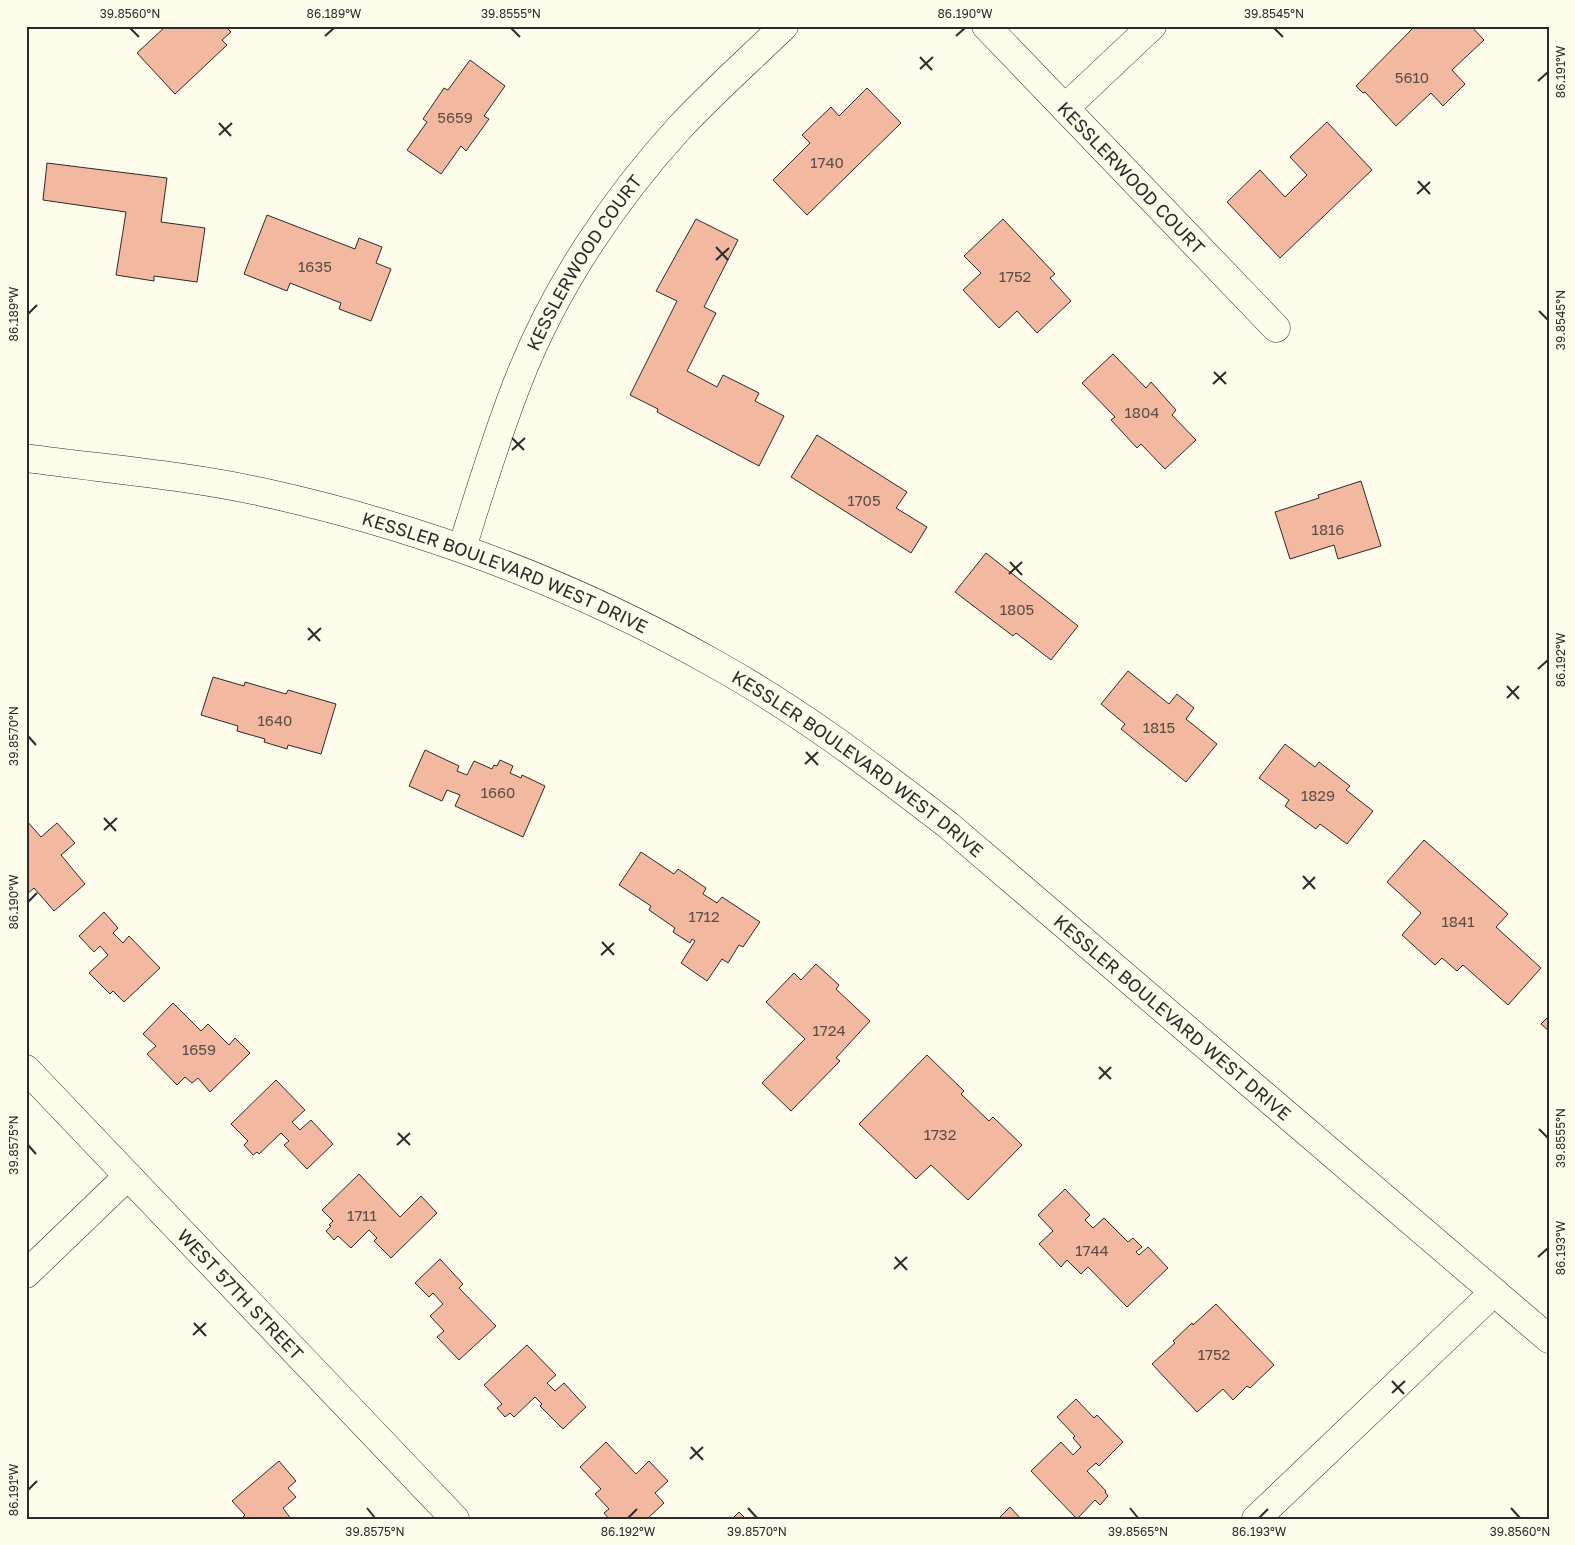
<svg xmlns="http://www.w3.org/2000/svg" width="1575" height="1545" viewBox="0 0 1575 1545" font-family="'Golos Text',sans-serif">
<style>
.building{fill:#f2b8a0;stroke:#2b2b2b}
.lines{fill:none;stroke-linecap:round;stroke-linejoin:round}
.minor-casing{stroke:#2b2b2b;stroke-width:29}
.major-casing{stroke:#2b2b2b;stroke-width:29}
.minor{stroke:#fdfbea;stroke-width:28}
.major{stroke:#fdfbea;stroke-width:28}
.ticks{fill:none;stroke:#2b2b2b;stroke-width:2}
.labels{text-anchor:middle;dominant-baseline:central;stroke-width:4;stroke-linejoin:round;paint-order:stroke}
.number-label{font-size:15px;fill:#5d4e48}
.street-label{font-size:18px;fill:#2b2b2b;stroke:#fdfbea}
.neatline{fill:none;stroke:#2b2b2b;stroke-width:2}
.ticks-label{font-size:12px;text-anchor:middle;fill:#2b2b2b}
</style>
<rect width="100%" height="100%" fill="#fdfbea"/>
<path class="building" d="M166,26H225L231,32L222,40L227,45L175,94L137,53Z
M1415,26H1471L1484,40L1452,70L1465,84L1443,106L1431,93L1396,126L1365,92L1363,93L1356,86Z
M470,60L505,86L484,116L489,119L466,151L461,146L441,174L407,150L427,122L423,119L444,88L448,90Z
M867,88L901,123L807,215L773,180L810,143L802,135L831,107L839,116Z
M1327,122L1372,170L1280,258L1227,202L1260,170L1285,197L1307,175L1290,157Z
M47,163L167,178L161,222L205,228L197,282L154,276V281L116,275L126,212L43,200Z
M267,215L355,249L359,238L382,247L376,263L391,269L371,321L339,309L341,303L290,283L287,291L244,274Z
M696,219L738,240L704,307L716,313L687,371L717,387L723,375L759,393L755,401L784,416L759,466L657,412L658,409L630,395L677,301L656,291Z
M1003,219L1055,274L1050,278L1071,301L1037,333L1017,311L999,328L963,290L981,273L964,256Z
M1113,354L1146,388L1151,382L1176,410L1172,415L1196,440L1165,469L1141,444L1137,448L1111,420L1115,417L1082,383Z
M817,435L907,492L896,508L927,527L911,553L791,477Z
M1361,481L1381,546L1338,559L1334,545L1290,559L1275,512L1319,498L1318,495Z
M986,553L1078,626L1051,660L1016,633L1013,636L955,592Z
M1128,671L1169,704L1177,694L1194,708L1186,719L1217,744L1186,782L1121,729L1125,724L1101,704Z
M213,677L244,686L245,682L286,694L288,690L336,704L321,754L288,745L287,749L264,742L265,739L237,731L238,726L201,715Z
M1285,744L1315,767L1319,762L1350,786L1346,790L1373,811L1347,844L1320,824L1316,829L1285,806L1289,800L1259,778Z
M425,750L459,766L457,771L467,775L474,761L492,769L494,765L497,766L500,760L513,766L510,773L521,778L522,775L545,786L523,837L455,806L460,795L447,790L442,801L409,786Z
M26,820L41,837L57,823L75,843L61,855L85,884L54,911L34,888L26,895Z
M1424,840L1508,914L1496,927L1541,968L1508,1005L1463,965L1457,971L1442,958L1435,965L1402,935L1421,913L1387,882Z
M641,852L674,874L678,869L706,888L703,894L717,903L722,897L760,922L743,947L739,945L728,963L722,959L707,981L681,963L695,941L692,939L690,943L673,932L675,928L649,910L651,906L619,885Z
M104,912L118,928L113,933L123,943L129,936L160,968L124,1002L113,991L110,994L89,973L108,955L100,946L94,952L79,936Z
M816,964L839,985L836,989L870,1021L836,1058L840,1061L791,1111L762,1083L805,1039L766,1002L794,973L801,980Z
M173,1003L201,1031L208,1024L229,1045L235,1038L250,1053L210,1092L198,1078L192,1083L185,1077L177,1085L147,1054L156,1046L143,1034Z
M1549,1016V1031L1541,1024Z
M927,1055L964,1091L961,1094L989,1121L993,1117L1022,1145L968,1200L931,1165L916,1179L859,1124Z
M276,1080L305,1110L292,1122L300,1130L311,1120L333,1144L307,1169L284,1145L289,1141L281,1133L259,1154L257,1152L253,1155L244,1145L248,1141L231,1124Z
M359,1174L400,1217L421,1196L437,1213L391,1258L374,1241L377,1238L369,1230L351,1248L338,1236L334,1240L326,1231L331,1226L329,1225L333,1221L322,1210Z
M1065,1189L1090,1215L1085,1220L1093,1228L1104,1218L1128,1242L1133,1238L1142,1247L1136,1252L1139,1255L1148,1247L1168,1268L1127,1307L1088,1267L1081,1274L1067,1260L1061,1267L1039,1244L1053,1231L1038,1215Z
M440,1259L463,1284L459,1288L496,1326L459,1360L437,1337L444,1331L430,1316L443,1304L433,1293L429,1297L415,1283Z
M1216,1304L1274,1365L1250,1388L1247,1386L1233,1400L1223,1389L1197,1412L1152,1364L1175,1343L1173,1341L1192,1323L1193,1325Z
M527,1345L556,1375L547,1383L555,1391L564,1383L586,1407L563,1429L540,1406L542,1404L535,1397L514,1417L510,1413L505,1417L497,1408L502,1404L484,1385Z
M1076,1399L1094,1418L1097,1415L1123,1442L1099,1466L1096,1463L1087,1471L1106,1491L1105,1492L1108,1496L1100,1505L1095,1500L1077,1519L1031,1471L1061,1442L1073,1455L1081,1447L1073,1438L1075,1436L1057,1417Z
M606,1442L636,1474L649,1461L668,1481L655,1493L664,1503L647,1519H609L604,1513L609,1509L595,1494L601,1489L580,1467Z
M279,1461L296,1481L288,1488L296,1497L283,1508L291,1519H241L245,1515L232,1501Z
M1010,1507L1021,1519H998Z
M739,1512L746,1519H732Z"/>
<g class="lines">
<g class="minor-casing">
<g id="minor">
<path id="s1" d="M986,26L1276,328"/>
<path d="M1065,108L1152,26"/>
<path id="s2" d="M462,548C480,491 497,434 519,379C555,287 614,199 681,126C714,91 750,59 784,26"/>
<path id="s3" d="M26,1069L455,1519"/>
<path d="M26,1274L128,1176"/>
<path d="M1256,1519L1494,1292"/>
</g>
</g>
<g class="major-casing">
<g id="major">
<path id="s4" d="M26,458C105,469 184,475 262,492C421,527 574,584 715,664C798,710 873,767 948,825L1549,1339"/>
</g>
</g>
<use href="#minor" class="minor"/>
<use href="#major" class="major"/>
</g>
<path class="ticks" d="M130,28L139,37M511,28L520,37M1274,28L1283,37M325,36L334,28M956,36L965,28M920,57L932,70M920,69L933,57M1538,81L1548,72M219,123L231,136M219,135L232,123M1418,181L1430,194M1417,194L1430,182M716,247L728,260M716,260L729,248M1539,311L1548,320M28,314L37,305M1214,372L1226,384M1213,384L1226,372M512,438L524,450M512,450L525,438M1010,562L1022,575M1009,574L1022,562M308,628L320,641M308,640L321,628M1538,669L1548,660M1507,686L1519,699M1507,698L1519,686M28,736L36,745M806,752L818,765M805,764L818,752M104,818L116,831M104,830L117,818M1303,876L1315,889M1303,889L1315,877M28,902L37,893M602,942L614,955M601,955L614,943M1099,1067L1111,1079M1099,1079L1111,1067M1539,1129L1548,1138M398,1133L410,1145M28,1145L36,1154M397,1145L410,1133M895,1257L907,1270M1538,1257L1548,1248M894,1269L907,1257M194,1323L206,1336M193,1335L206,1323M1392,1381L1404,1394M1392,1393L1405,1381M691,1447L703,1460M690,1459L703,1447M28,1490L37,1481M367,1508L375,1518M748,1508L757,1518M1130,1508L1138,1518M1511,1508L1520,1518M628,1518L637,1509M1259,1518L1268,1509"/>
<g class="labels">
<g class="number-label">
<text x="1412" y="77">5610</text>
<text x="455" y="117">5659</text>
<text x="827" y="162">1740</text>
<text x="315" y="266">1635</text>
<text x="1015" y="276">1752</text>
<text x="1142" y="412">1804</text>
<text x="864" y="500">1705</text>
<text x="1328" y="529">1816</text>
<text x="1017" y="609">1805</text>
<text x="275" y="720">1640</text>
<text x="1159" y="727">1815</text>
<text x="498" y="792">1660</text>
<text x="1318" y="795">1829</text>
<text x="704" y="916">1712</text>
<text x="1458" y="921">1841</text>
<text x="829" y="1030">1724</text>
<text x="199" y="1049">1659</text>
<text x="940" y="1134">1732</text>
<text x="362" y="1215">1711</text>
<text x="1092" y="1250">1744</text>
<text x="1214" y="1354">1752</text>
</g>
<g class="street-label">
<text stroke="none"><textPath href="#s1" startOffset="210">KESSLERWOOD COURT</textPath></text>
<text stroke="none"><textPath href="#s2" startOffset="312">KESSLERWOOD COURT</textPath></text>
<text stroke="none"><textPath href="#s4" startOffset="495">KESSLER BOULEVARD WEST DRIVE</textPath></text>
<text stroke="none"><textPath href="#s4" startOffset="899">KESSLER BOULEVARD WEST DRIVE</textPath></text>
<text stroke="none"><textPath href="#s4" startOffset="1304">KESSLER BOULEVARD WEST DRIVE</textPath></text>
<text stroke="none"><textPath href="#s3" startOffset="311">WEST 57TH STREET</textPath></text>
</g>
</g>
<rect width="1575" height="1545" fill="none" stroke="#fdfbea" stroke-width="55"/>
<rect x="28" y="28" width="1520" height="1490" class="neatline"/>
<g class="ticks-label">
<text x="130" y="18">39.8560°N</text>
<text x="334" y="18">86.189°W</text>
<text x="511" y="18">39.8555°N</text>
<text x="965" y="18">86.190°W</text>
<text x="1274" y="18">39.8545°N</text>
<text transform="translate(1561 72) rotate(-90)" y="4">86.191°W</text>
<text transform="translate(14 314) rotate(-90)" y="4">86.189°W</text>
<text transform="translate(1561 320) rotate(-90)" y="4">39.8545°N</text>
<text transform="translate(1561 660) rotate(-90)" y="4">86.192°W</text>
<text transform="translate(14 736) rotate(-90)" y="4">39.8570°N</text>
<text transform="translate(14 902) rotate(-90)" y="4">86.190°W</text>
<text transform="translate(1561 1138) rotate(-90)" y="4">39.8555°N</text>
<text transform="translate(14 1145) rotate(-90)" y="4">39.8575°N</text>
<text transform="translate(1561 1248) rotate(-90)" y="4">86.193°W</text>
<text transform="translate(14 1490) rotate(-90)" y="4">86.191°W</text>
<text x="375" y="1536">39.8575°N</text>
<text x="628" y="1536">86.192°W</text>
<text x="757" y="1536">39.8570°N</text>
<text x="1138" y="1536">39.8565°N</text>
<text x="1259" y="1536">86.193°W</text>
<text x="1520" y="1536">39.8560°N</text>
</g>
</svg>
